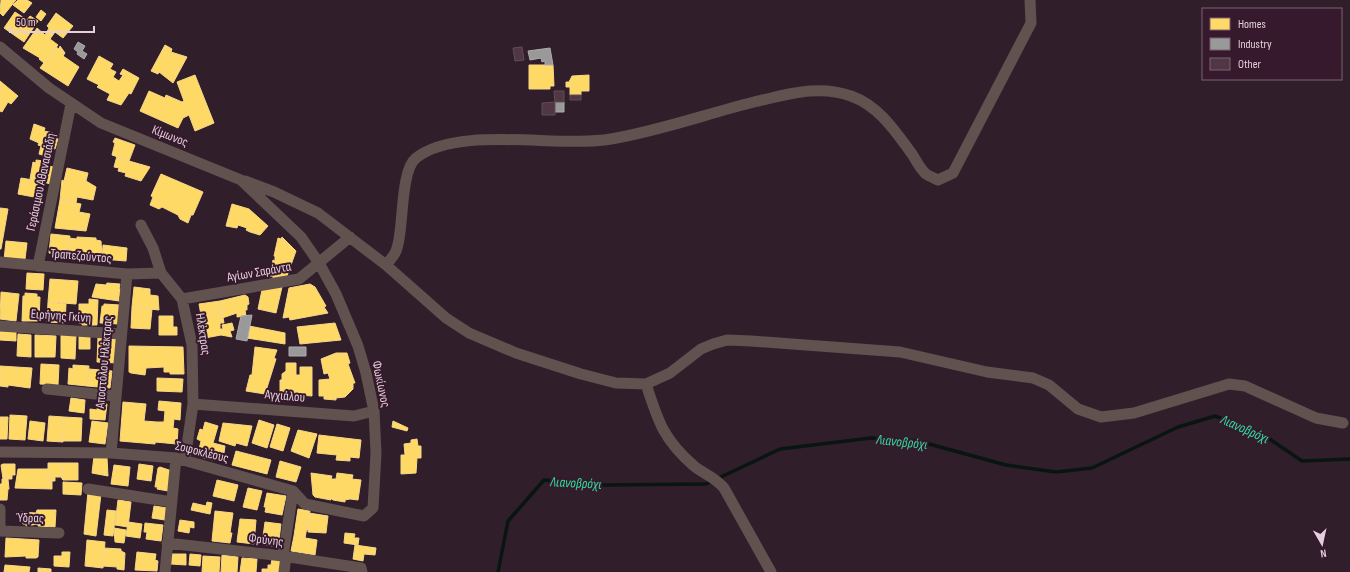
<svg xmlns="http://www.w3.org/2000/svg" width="1350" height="572" viewBox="0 0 1350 572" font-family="'Sofia Sans Condensed',sans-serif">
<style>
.homes{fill:#ffd966;stroke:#f7d689}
.industry{fill:#999;stroke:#afaaad}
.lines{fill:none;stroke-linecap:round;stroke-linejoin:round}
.stream{stroke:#091510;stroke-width:3.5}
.building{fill:#513743;stroke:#5d4e55}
.street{stroke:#61524f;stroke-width:11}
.labels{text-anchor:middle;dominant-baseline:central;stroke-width:4;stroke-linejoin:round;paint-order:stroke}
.street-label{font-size:13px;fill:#e3d0db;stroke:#36192c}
.water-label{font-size:14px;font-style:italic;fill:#2fde9d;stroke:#36192c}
</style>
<rect width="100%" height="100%" fill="#301f2a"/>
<path class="homes" d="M1,0H16L3,16L0,13Z
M18,0H27L32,3L24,13L13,5Z
M41,10L46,14L41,21L36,17Z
M15,12L27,20L30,16L38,21L24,42L4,28Z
M56,13L73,26L63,38L55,32L50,39L58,45L44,63L39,59L40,58L23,48L37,28L45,35L49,28L47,26Z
M165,45L172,49L171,52L187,57L173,83L159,72L158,74L151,71Z
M60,46L65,53L63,56L79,67L68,86L40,68L56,47L59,49Z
M99,56L113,64L110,69L116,72L113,77L119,81L123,75L120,74L123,69L139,78L131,94L129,93L121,105L107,100L110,94L97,87L99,85L87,79Z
M529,65H553L554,86H550V89H529Z
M195,75L214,123L195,131L189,115L183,118L178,128L140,111L149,91L165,98L166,95L182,102L184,101L177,82Z
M589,75V91H581V95H570V87H566V82H569L572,76Z
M0,81L18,96L11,104L8,102L2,112L0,111Z
M34,124L45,128L44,131L53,133V136L58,139L55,149L52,148L49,157L39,154L41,146L38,145L39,143L30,139Z
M115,138L135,145L129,161L112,155L115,143L113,142Z
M117,156L129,161L150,167L141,181L125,176L126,173L118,171L119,168L114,167Z
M36,160L44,161L43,165L54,167L51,184L30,179L33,162L36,163Z
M67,168L88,173L86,181L96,187L93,200L77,197L76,203L60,200L62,180L64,181Z
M161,174L203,192L193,215H191L188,223L180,219L178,215L162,207L159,209L150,205L153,197L151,196Z
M21,178L39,181L37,192H35L34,197L18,194Z
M60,200L81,204L79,212L90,214L86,231L55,228Z
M232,204L249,209L268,226L260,235L250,232L246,230L247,228L238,225L237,228L226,226Z
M0,208L8,209L1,249H0Z
M51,234L70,236L67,255L49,253Z
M77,237L96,238V240L101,241L102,257L97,258L68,254L69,238L77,239Z
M282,237L296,251L287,276L273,278V276H270L273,260L275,261V256H274L278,238L281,239Z
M6,241L27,243L25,259L21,258V261L4,260Z
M103,245L127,248L126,261L102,259Z
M27,273L44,274L43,290L26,289Z
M50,279L78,281L76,304L48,302Z
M107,283L120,284L119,289H122V296H119V301L92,297L96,284L106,285Z
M310,284L315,287L326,306L324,307L328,313L290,320L289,317L283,318L289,288Z
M134,287L150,289V295L158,296L159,310L132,307Z
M282,287L276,313L258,309L262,290Z
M1,292L19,294L16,321L0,319Z
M25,293L37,294V297H40L39,321H22L23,296H25Z
M245,295L248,297L249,304L247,305V310H245L246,316L237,317V313L222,318L220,301Z
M89,299L98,300L97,325H82V323H79V304H89Z
M220,301L222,312L201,315L199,304Z
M48,302L66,304L65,323L47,322Z
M104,304L120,305L118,324L100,323L102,306H104Z
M132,307L152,309L150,329L131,328Z
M222,312L224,323H220V329H223L222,325L232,323L234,330L230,331L232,337L221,335L205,338L201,315Z
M159,316H173V327H177V335H159Z
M335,323L341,340L300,344L297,327Z
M249,326L285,333V344L247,338Z
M0,331L16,332V341L0,340Z
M18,334L31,335V357L17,356Z
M35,335L56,336L55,357H35Z
M61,335L76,336L75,359L61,358Z
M79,336H90V349H79Z
M98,337L117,338L116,363L97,362Z
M129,346L183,347L184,374H170V372H164V367L146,368L145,375L131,373L129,372Z
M255,347L277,350L274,358L276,359L265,394L246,391L250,375H252Z
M336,353H347L350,363L348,364L355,383H353V389L345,397L336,398V400L324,399V396H319V380L330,379L328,373L324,374L321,359Z
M286,363H296V375H300V367H312V396L299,395V398L280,395V380H282V374L286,371Z
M41,364L59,365L58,385L40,384Z
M73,365L89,366L87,386L68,384L69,368L73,369Z
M0,366L32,368L30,388L8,385V387L0,386Z
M89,369L112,371L110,388L87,386Z
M157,378L183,379L182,392L157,391Z
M71,398L85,400L84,413L69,411Z
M159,401L181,403L180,420L174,419L173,428L178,429L177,444L155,442L157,422H164L165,411L158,410Z
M123,402L146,404L144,421L157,422L155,444L120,441Z
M98,403L107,404L105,420L90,419V409L97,410Z
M10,415L27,416L25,440L9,439Z
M49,416L64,417L63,442L47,441Z
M0,417H8L7,439H0Z
M64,417L82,418L81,441H63Z
M259,420L274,425L267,448L252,443Z
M30,421L45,423L43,441L28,439Z
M92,421L108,423L105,444L89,442Z
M393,421L408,428L407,431L392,427Z
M205,422L218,426L213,443L225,446L224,453L217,451L216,456L220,458L219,460L213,458V460L200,457L201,454H198L201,441L197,439L200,429L203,430Z
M223,423L252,426L247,446L236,443L235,446L219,441Z
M277,424L290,428L283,451L270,447Z
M298,430L317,434L309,458L291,451Z
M319,435L361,440L359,458L350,457V461L336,460L337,455L317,453Z
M417,439L418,446H421V458H417L416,473L401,474V455H405L404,444L411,443V440Z
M236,451L271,460L267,474L232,465Z
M94,456L107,458L108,476L92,473Z
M280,461L301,467L296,482L276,477Z
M48,463H63V480L61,477H55V481H48Z
M63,463H78V480H63Z
M3,464H15V475H12V479H3L1,465Z
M139,464L153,466L151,481L137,479Z
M114,465L130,467L128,486L111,484Z
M160,467L172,471L168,491L157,489L158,487H155L158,468Z
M18,469H48V481H52V489L15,488Z
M311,473L332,476L331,479H336L337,473L353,475L352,479L361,480L358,500L350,499L345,500V502L333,500L331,498V500L315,497L313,495Z
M2,479H8L9,489H8L7,500H0V484H2Z
M217,480L238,485L234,501L213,496Z
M63,482L82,483L81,495L63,494Z
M248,488L262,491L257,510L243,507Z
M88,492L101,494L96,536L84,534Z
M267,493L286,496L282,515L265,512L266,507H264Z
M118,500L131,502L128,527L115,525Z
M207,502L212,503L210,514L191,510L193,503L206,506Z
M154,506L167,508L165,520L152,518Z
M298,509L310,511L305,538L294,536Z
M37,510H56L55,527L38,526V524L26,526V524H23L21,512L36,513Z
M107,510L116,511L113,536L104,535Z
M215,511L233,513L230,533H232L230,543L212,541Z
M309,513L328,516L326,533L308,532V530L306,529Z
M240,519L256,520L254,544L237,542Z
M180,520L194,522V528L190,527L189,533L178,531Z
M128,522L142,524L140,538L126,536Z
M265,522L281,524L278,547L262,544Z
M145,523L163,525L161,541L146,539L147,532H144Z
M114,528L126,530L124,543L115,542Z
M345,533L355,534L354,538H359L358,545L344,543Z
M294,536L317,540L315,555L291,551Z
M6,538L39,540L38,557L36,558H26V556L5,557Z
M87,540L105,542L103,568L85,566Z
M355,545L376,548L375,555L364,554L363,561L353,559Z
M104,548L121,549V551L125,553L124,570L117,569V567L103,566Z
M62,552H70L69,567L54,566V556H62Z
M137,552L156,554L155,560L158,561L157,571L135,570Z
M172,554H186V565L171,564Z
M190,554L201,555L200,566L189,565Z
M222,555L238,557L237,572H221Z
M203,556L220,557L219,572H202Z
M242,558L257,559L256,572H240Z
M272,559H282V572H262V569H268V565H271Z
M5,565L30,567L29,572H4Z
M38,568L51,569V572H38Z"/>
<path class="industry" d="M78,42L85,46L82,51L87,54L84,59L77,54L78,52L74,49Z
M550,48L553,65H545V61L542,62L541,58L530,60L528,51Z
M555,102H564V112H555Z
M252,315L247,341L236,339L241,316Z
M289,347H306V356H289Z"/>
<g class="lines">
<path class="stream" d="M498,572L508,521L544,480L605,485L706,484L780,449L871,438L918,441L1006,465L1056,472L1092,468L1178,427L1215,416L1262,434L1302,461L1350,459"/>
</g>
<path class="building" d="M522,47L524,60L515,61L513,48Z
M554,91H564V102H555Z
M570,95H581V100H570Z
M555,102V115H542V103Z"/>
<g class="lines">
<path class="street" d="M0,47L49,88L101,123L241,180L301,237L319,263L336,294L358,346L366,373L374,411L376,453L373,508L364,516L305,504L293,491L176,458L111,453L0,452
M245,181L274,192L318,213L386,265L446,318L469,333L516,353L581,374L616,383L646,384
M141,225L153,248L161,273L182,299L192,345L193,404L185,459
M0,262L127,274L161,273
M386,265C390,260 396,254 397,248C404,227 400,171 416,158C458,125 558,148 611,139C659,131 706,114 754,102C786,95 818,84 851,96C879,106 895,131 912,154C916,160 920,169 926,174C929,176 934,178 938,180L953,173L1031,23L1030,0
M38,266L71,104
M182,299L299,279L350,237
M0,326L121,334
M47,389L115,396
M193,404L354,416L374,411
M111,453L127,274
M88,489L172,502
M0,509V526
M0,531L59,533
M167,543L283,556L361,568L362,572
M283,556L293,491
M165,572L176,458
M284,572L286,556
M771,572L724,488C715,477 704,474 694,466C663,439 658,421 646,384L670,373L701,349L713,344L727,340L751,341L900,352L987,372L1033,378L1049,385L1078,409L1101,417L1134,413L1229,384L1245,386L1316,418L1343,423"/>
</g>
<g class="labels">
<g class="street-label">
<text transform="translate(170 136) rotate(22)">Κίμωνος</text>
<text transform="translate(41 182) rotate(-78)">Γεράσιμου Αθανασιάδη</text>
<text transform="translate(81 256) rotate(5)">Τραπεζούντος</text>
<text transform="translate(259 272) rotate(-10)">Αγίων Σαράντα</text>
<text transform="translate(61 316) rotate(4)">Ειρήνης Γκίνη</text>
<text transform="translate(203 334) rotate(81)">Ηλέκτρας</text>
<text transform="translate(104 362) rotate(-85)">Αποστόλου Ηλέκτρας</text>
<text transform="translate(381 384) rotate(78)">Φωκίωνος</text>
<text transform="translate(285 396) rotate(5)">Αγχιάλου</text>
<text transform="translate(202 452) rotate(14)">Σοφοκλέους</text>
<text transform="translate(30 518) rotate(2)">Ύδρας</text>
<text transform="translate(266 540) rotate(7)">Φρύνης</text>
</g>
<g class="water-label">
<text transform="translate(1245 429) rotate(24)">Λιανοβρόχι</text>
<text transform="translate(902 442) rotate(6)">Λιανοβρόχι</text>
<text transform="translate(576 483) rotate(3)">Λιανοβρόχι</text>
</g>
</g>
<rect x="1202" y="8" width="140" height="72" fill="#36192c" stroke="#7b6272"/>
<rect x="1210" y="18" width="20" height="12" fill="#ffd966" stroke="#7b6272"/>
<text x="1238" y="28" font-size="12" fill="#e3d0db">Homes</text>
<rect x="1210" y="38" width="20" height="12" fill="#999999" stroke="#7b6272"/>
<text x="1238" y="48" font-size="12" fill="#e3d0db">Industry</text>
<rect x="1210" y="58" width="20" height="12" fill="#513743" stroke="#7b6272"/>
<text x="1238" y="68" font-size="12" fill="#e3d0db">Other</text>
<g transform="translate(1322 544) rotate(171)" stroke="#36192c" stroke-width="3" paint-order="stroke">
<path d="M0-3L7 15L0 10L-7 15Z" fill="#e3d0db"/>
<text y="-6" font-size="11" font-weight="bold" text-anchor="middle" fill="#e3d0db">N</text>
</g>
<path d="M10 26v6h84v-6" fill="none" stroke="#e3d0db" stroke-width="2"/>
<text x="16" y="26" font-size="12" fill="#e3d0db" stroke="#36192c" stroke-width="3" paint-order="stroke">50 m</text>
</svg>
